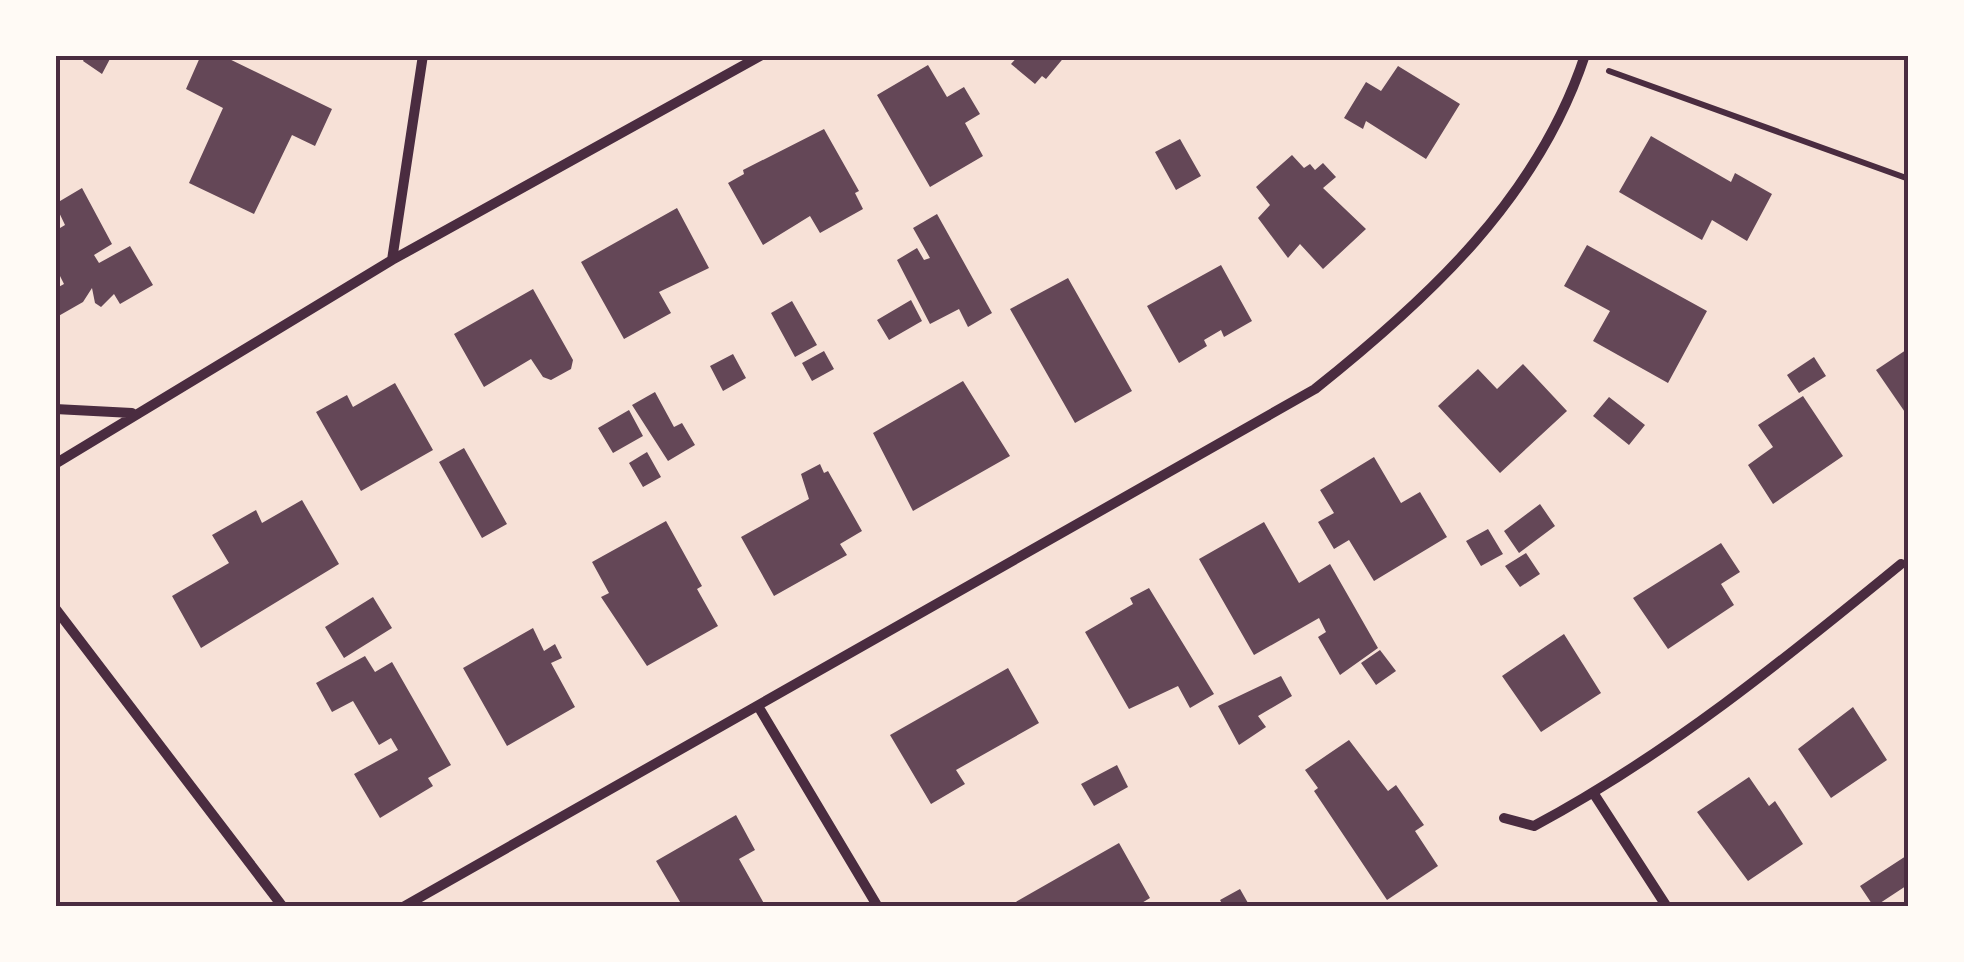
<svg xmlns="http://www.w3.org/2000/svg" width="1964" height="962" viewBox="0 0 1964 962" font-family="'PT Sans',sans-serif">
<style>
.building{fill:#644757}
.lines{fill:none;stroke-linecap:round;stroke-linejoin:round}
.path{stroke:#4a2c40;stroke-width:6}
.minor{stroke:#4a2c40;stroke-width:10}
.neatline{fill:none;stroke:#4a2c40;stroke-width:4}
</style>
<rect width="100%" height="100%" fill="#f7e1d7"/>
<path class="building" d="M86,55H112L102,74L83,61Z
M201,55H221L332,109L315,146L292,135L254,214L189,183L223,108L186,89Z
M1019,55H1066L1046,79L1042,76L1035,84L1011,64Z
M928,65L947,97L964,87L980,114L965,123L983,156L930,187L877,95Z
M1398,66L1460,104L1426,159L1366,121L1363,129L1344,118L1366,82L1381,91Z
M824,129L859,191L855,193L863,209L820,233L810,216L763,245L728,183L744,174L743,170Z
M1651,136L1731,182L1735,173L1772,194L1747,241L1712,220L1702,240L1619,192Z
M1180,139L1201,176L1176,190L1155,152Z
M1292,155L1304,168L1310,164L1315,170L1323,163L1336,177L1323,188L1366,229L1323,269L1300,244L1288,258L1258,218L1270,205L1256,187Z
M82,188L112,244L94,255L99,263L130,246L153,285L120,304L114,294L101,307L95,303L92,288L83,302L55,318V289L64,284L55,266V231L65,225L55,204Z
M677,208L709,268L659,292L671,313L624,339L581,262Z
M937,214L992,313L968,327L959,309L930,324L897,260L917,248L924,260L930,258L913,228Z
M1587,245L1707,311L1668,383L1593,341L1610,311L1564,286Z
M1221,265L1252,321L1224,337L1221,330L1204,340L1207,346L1179,363L1147,306Z
M1068,278L1132,391L1075,423L1010,309Z
M533,289L573,360L571,369L551,380L543,377L531,359L484,387L454,334Z
M911,300L922,321L889,340L877,320Z
M792,301L817,345L795,357L771,313Z
M1909,348V418L1876,370Z
M824,351L834,369L812,381L802,363Z
M733,354L746,378L723,391L710,366Z
M1814,357L1826,376L1799,393L1787,375Z
M1523,364L1567,411L1500,473L1438,406L1478,369L1497,389Z
M963,381L1010,456L913,511L873,433Z
M395,383L433,450L361,491L316,412L347,395L353,407Z
M655,392L674,427L682,423L695,445L668,461L632,405Z
M1803,396L1843,456L1773,504L1748,465L1773,447L1758,425Z
M1609,397L1645,425L1629,445L1593,416Z
M629,410L643,436L613,453L598,428Z
M464,448L507,524L482,538L439,462Z
M647,452L661,477L643,487L629,463Z
M1374,457L1401,503L1420,492L1447,537L1374,581L1349,540L1334,549L1318,522L1334,513L1320,490Z
M820,464L824,473L828,471L862,531L840,544L847,555L774,596L741,537L809,499L801,474Z
M302,500L339,564L201,648L172,596L229,563L212,535L256,510L262,523Z
M1540,504L1555,526L1519,553L1504,531Z
M666,521L702,586L697,589L718,626L647,666L601,597L609,593L592,562Z
M1264,522L1299,583L1330,564L1378,648L1340,675L1318,637L1326,632L1319,618L1254,655L1199,559Z
M1488,529L1503,554L1481,566L1466,541Z
M1721,543L1740,572L1721,584L1734,605L1668,649L1633,598Z
M1526,553L1540,574L1520,587L1505,566Z
M1149,588L1214,694L1190,708L1178,686L1129,709L1085,632L1133,604L1130,598Z
M373,597L392,628L344,658L325,627Z
M533,628L544,651L555,644L562,658L551,663L575,707L507,746L463,668Z
M1564,634L1601,693L1541,732L1502,676Z
M1380,650L1396,671L1376,685L1361,663Z
M365,656L375,672L392,662L451,765L428,778L433,786L380,818L354,774L398,750L391,738L379,745L353,701L332,712L316,683Z
M1008,668L1039,723L956,770L965,784L931,804L890,735Z
M1281,676L1292,696L1258,716L1266,727L1239,745L1218,706Z
M1853,707L1887,760L1831,798L1798,749Z
M1349,740L1388,791L1396,785L1424,825L1415,831L1438,866L1387,900L1314,791L1318,788L1305,770Z
M1117,765L1128,787L1094,806L1081,784Z
M1749,777L1769,806L1775,801L1803,844L1748,881L1697,812Z
M736,815L755,850L739,859L766,907H683L656,861Z
M1119,843L1150,898L1135,907H1007Z
M1906,856L1909,884L1874,907L1860,886Z
M1240,889L1248,903L1224,907L1220,900Z"/>
<g class="lines">
<path class="path" d="M1609,71L1909,179"/>
<path class="minor" d="M392,260L423,55
M55,409L132,413
M55,464L392,260L762,55
M55,608L283,907
M758,706L878,907
M1594,794L1667,907
M1504,818L1534,826C1667,755 1785,659 1901,564
M403,907L1315,389C1428,299 1538,198 1585,55"/>
</g>
<rect width="1964" height="962" fill="none" stroke="#fffaf5" stroke-width="115"/>
<rect x="58" y="58" width="1848" height="846" class="neatline"/>
</svg>
